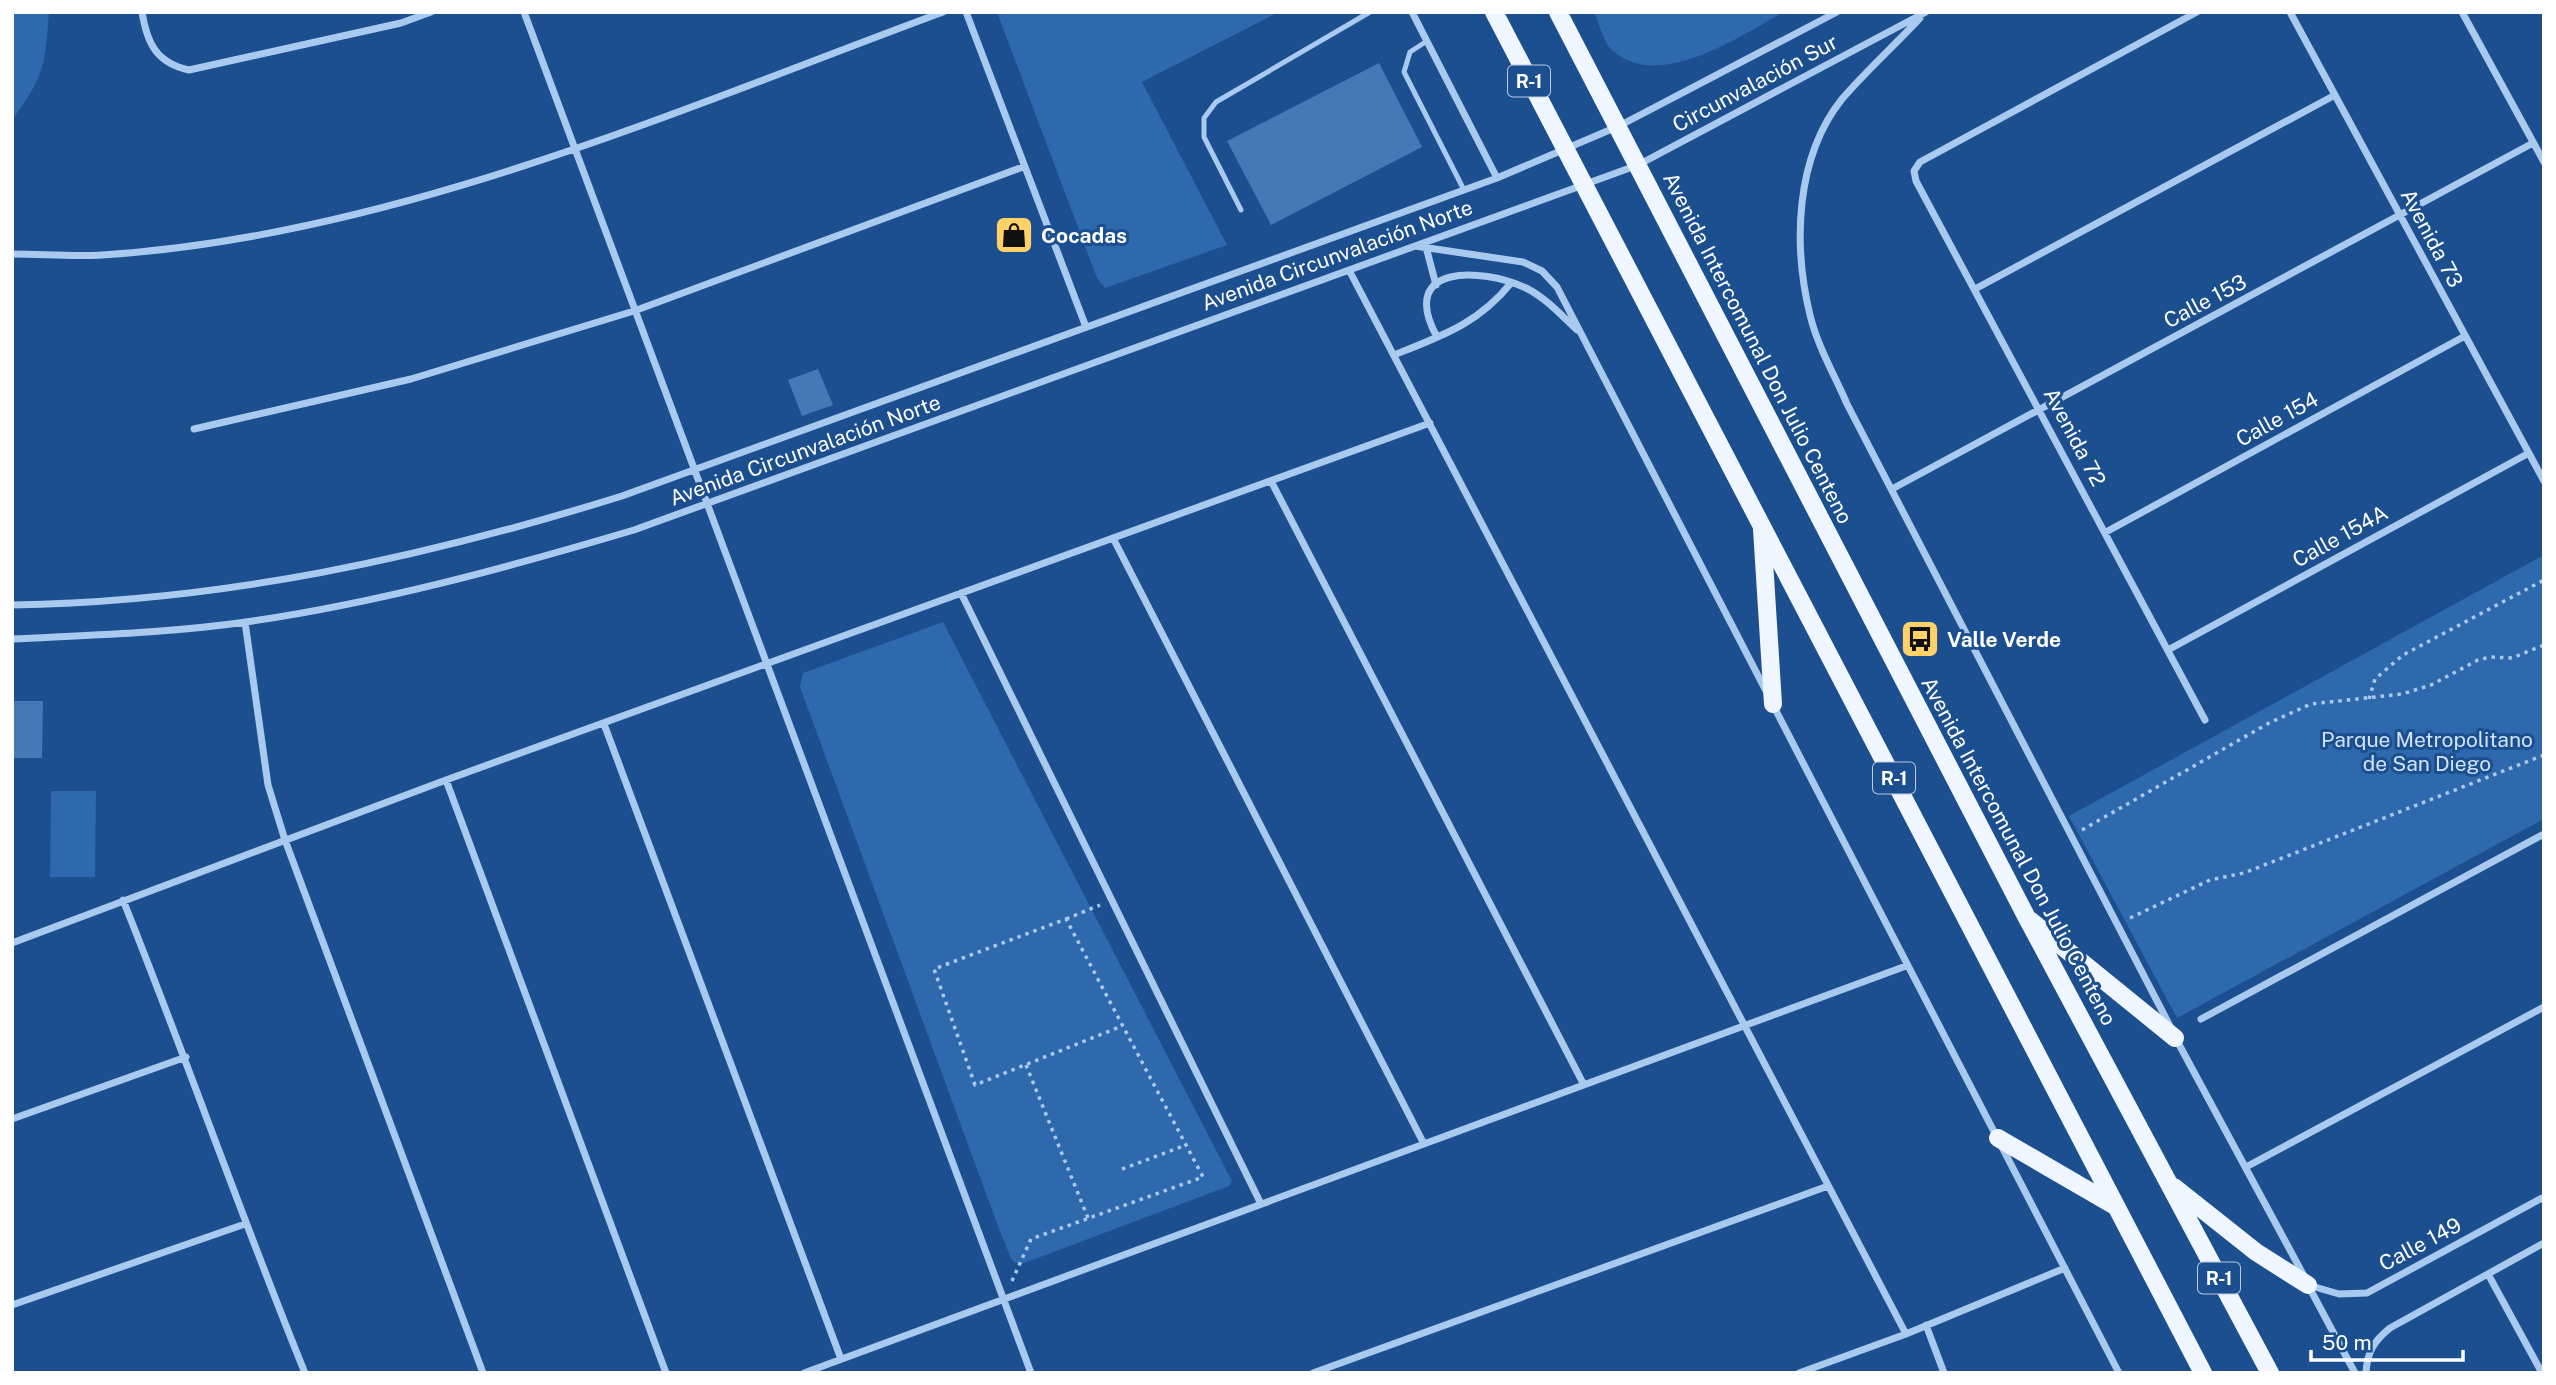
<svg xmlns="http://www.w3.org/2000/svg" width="2556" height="1385" viewBox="0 0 2556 1385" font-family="'Public Sans',sans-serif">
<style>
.green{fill:#2e69ad}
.building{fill:#4478b7}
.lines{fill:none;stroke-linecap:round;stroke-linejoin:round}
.path{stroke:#a9c9ee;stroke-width:3.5;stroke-dasharray:3.5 5;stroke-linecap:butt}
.lane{stroke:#a9c9ee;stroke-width:5}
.street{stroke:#a9c9ee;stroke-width:7}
.primary{stroke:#f0f6ff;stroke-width:18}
.labels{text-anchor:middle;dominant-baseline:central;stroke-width:6;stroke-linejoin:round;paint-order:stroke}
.shield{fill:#1b4f8f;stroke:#bbcadd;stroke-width:2}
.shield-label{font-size:19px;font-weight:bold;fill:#fff}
.street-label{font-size:21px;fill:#fff;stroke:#1b4f8f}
.poi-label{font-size:21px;font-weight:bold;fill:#fff;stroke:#1b4f8f;text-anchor:start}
.park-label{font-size:21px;fill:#cfe3fa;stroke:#1b4f8f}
</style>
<rect width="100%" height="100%" fill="#1b4f8f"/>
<path class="green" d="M12,12H49C45,65 45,76 12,120Z
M997,12H1279L1142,82L1227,245L1105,288L1097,278Z
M1594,12H1784C1742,35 1659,92 1613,51C1604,44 1599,23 1594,12Z
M2544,555V819L2177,1018L2069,816Z
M943,622L1232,1181L1229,1186L1019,1265L1012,1260L1002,1237L800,687L803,673Z
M51,791H96L95,877H50Z"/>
<path class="building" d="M1379,63L1422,147L1271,225L1227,141Z
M818,369L833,405L802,416L788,380Z
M12,701H43L42,758H12Z"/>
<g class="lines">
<path class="path" d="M2369,699L2375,679L2403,655L2544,580
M2082,830L2269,723L2311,704L2402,694L2431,685L2478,660L2490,657L2512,658L2544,645
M2130,918L2210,880L2244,873L2544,755
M1066,919L1100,905
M1026,1065L1088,1218
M1122,1169L1186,1145
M1012,1281L1031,1239L1203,1177L1066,919L934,969L975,1085L1122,1026"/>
<path class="lane" d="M1427,41L1410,52L1404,72L1464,190
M1241,210L1204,137V118L1216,102L1370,12"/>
<path class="street" d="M142,12C147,44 157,63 189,70L401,23L431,12
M524,12L1031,1373
M966,12L1086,327
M1412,12L1497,178
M2197,12L1920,162L1914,171L1916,181L2205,720
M2290,12L2544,481
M2462,12L2544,162
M1920,18C1895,45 1866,71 1842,99C1795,158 1793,245 1810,315C1817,345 1835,376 1847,404L2170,1026
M1415,246L1523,262L1542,271L1557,287L1766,691
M1426,247L1436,285
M12,254C42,254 73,257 102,255C390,237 675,111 943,12
M1349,270L1906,1334
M1975,289L2335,95
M1437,337C1397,264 1481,267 1526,288C1546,298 1561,315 1577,330
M1394,355C1441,336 1478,324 1511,283
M194,429L411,379L634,311L1023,167
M1271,481L1584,1085
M1892,489L2533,143
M2106,532L2465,336
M1113,538L1424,1144
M961,593L1261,1204
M12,605C221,602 423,558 622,496L1497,178L1619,126L1837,12
M245,622L268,785L285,840L483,1373
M12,639C90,635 169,633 246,622C378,603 506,568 634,530L1638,165L1926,12
M2168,650L2529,453
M1773,705L2119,1373
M604,724L841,1359
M446,780L666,1373
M123,900C186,1057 241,1216 305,1373
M12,943L446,780L1430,423
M2201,1019L2544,834
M2175,1037L2304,1276
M12,1119L186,1057
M2246,1167L2544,1007
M2488,1274L2542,1373
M2308,1285L2339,1294L2367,1293L2544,1197
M2309,1287L2355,1373
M12,1305L245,1224
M1926,1325L1944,1373
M804,1373L1906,966
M1313,1373L1828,1186
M1799,1373L1906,1334L2065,1268
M2366,1373C2367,1352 2374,1341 2390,1328L2544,1243"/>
<path class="primary" d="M1494,12L2203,1373
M1558,12L2026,916L2270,1373
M1762,529L1773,704
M2031,921L2175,1038
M1998,1138L2115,1206
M2174,1187L2256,1252L2308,1285"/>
</g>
<defs>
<g id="shop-square" transform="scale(2.0125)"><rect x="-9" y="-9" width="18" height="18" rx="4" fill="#ffd166" stroke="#1b4f8f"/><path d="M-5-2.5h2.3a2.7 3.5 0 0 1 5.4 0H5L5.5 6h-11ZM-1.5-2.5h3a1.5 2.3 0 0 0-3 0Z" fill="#111"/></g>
<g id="bus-square" transform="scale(2.0125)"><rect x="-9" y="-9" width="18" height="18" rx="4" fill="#ffd166" stroke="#1b4f8f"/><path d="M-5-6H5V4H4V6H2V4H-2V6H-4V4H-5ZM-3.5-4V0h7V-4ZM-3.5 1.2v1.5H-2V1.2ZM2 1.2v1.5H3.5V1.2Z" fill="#111"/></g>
</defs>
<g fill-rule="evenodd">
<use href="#shop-square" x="1014" y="235"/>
<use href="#bus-square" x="1920" y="639"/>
</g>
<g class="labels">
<g class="shield">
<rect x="1508" y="65.5" width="42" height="31" rx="5"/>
<rect x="1873" y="762.5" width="42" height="31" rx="5"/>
<rect x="2198" y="1262.5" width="42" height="31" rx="5"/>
</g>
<g class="shield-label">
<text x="1529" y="81">R-1</text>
<text x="1894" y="778">R-1</text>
<text x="2219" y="1278">R-1</text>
</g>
<g class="street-label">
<text transform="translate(1755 83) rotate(-28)">Circunvalación Sur</text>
<text transform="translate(2432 238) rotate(62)">Avenida 73</text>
<text transform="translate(1337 255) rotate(-20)">Avenida Circunvalación Norte</text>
<text transform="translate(2205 301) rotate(-28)">Calle 153</text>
<text transform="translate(1758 348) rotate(63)">Avenida Intercomunal Don Julio Centeno</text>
<text transform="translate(2277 419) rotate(-29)">Calle 154</text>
<text transform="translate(2075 437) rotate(62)">Avenida 72</text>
<text transform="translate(805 450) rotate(-20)">Avenida Circunvalación Norte</text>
<text transform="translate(2340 536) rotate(-29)">Calle 154A</text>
<text transform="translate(2019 851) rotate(62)">Avenida Intercomunal Don Julio Centeno</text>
<text transform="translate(2420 1244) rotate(-28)">Calle 149</text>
</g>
<g class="poi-label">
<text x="1041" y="235">Cocadas</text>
<text x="1947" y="639">Valle Verde</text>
</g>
<g class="park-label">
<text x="2427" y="739">Parque Metropolitano<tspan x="2427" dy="24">de San Diego</tspan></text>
</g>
</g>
<rect width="2556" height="1385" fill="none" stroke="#ffffff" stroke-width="28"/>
<path d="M2311 1350v10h152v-10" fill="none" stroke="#ffffff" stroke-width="3.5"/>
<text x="2322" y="1350" font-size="21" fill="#ffffff" stroke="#1b4f8f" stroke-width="5" paint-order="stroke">50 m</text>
</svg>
